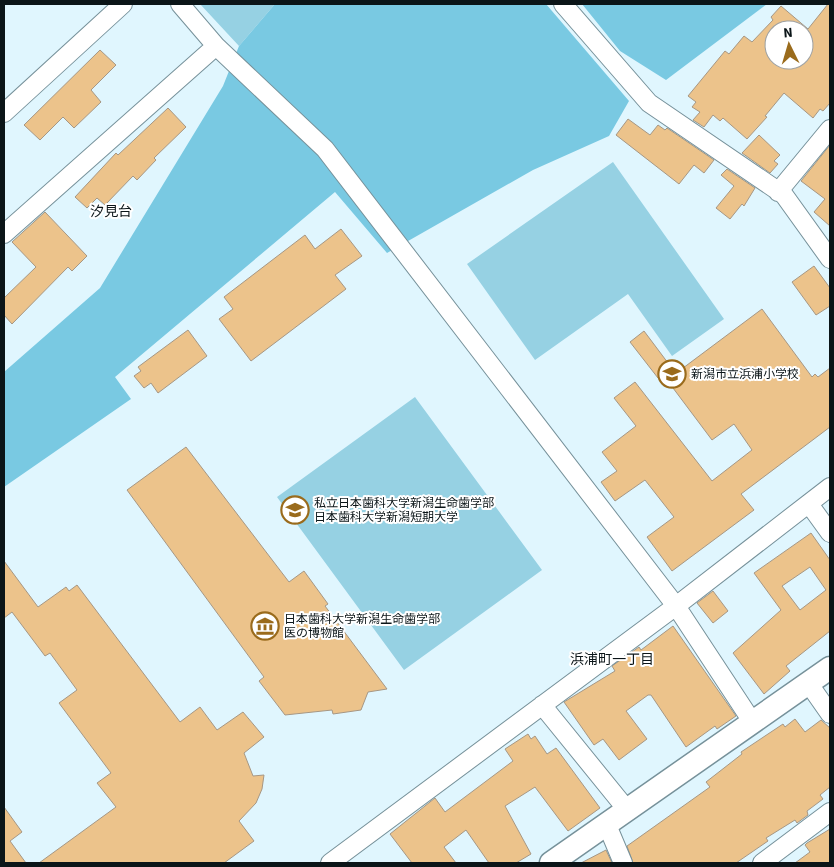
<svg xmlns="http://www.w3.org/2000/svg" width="834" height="867" viewBox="0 0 834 867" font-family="'Source Sans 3','Noto Sans JP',sans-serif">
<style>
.green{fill:#96d1e3}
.forest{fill:#79c9e2}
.building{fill:#ecc38b;stroke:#a69784;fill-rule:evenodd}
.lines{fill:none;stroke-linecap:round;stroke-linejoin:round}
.minor-casing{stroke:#76919a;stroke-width:20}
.tertiary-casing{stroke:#76919a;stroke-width:25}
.minor{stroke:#fff;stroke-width:18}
.tertiary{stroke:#fff;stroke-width:22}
.labels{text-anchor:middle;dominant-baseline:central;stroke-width:4;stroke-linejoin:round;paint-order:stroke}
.poi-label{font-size:12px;fill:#0b1518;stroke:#fff;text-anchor:start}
.neighbourhood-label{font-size:14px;fill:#0b1518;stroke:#fff}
</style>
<rect width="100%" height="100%" fill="#e0f6fe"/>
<path class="green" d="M200,4H275L239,46Z
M613,162L724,319L672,356L628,294L535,360L467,264Z
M415,397L542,570L404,670L277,497Z"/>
<path class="forest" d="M275,4H546L629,101L609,136L533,170L387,253L335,192L115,377L131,399L4,487V372L100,288L223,86L239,46Z
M582,4H767L666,80L620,51Z"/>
<path class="building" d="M828,4H830V103L823,111L820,109L813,118L784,93L765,116L767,117L747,139L723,118L720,121L713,115L704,127L693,120L700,112L692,107L696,102L688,96L725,51L729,54L744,36L752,42L773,20L771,17L781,6L808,29ZM774,30H807L804,34V60H774Z
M100,50L116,65L91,90L101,102L74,128L63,117L40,140L24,125Z
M168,108L186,127L154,158L156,160L137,180L133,176L105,205L97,198L87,208L75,197L116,153L118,155Z
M628,119L650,135L658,125L665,130L667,128L714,160L704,173L694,165L679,184L616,135Z
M759,135L780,155L774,161L778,164L770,173L742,153Z
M830,145V226L814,212L825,199L801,181Z
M727,169L755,188L744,206L742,204L730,219L716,208L734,186L721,175Z
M45,212L87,256L72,271L68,267L12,324L4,315V298L36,267L12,242Z
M341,229L362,256L335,275L346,289L251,361L219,319L233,309L224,297L305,235L315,249Z
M814,266L830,288V306L816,315L792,282Z
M762,309L812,377L815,374L818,377L830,368V427L741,494L754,510L672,571L647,537L674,517L645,480L615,501L601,482L617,471L602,452L636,426L614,398L635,382L712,481L752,450L734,424L712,440L667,380Z
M188,330L207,356L158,393L151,383L144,388L134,376L141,371L138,367Z
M644,331L671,367L658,378L630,342Z
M186,447L289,582L304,571L328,604L325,606L387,689L368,692L361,710L333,714L332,710L285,715L259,681L264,677L127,490Z
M811,533L830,560V631L786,666L790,671L764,694L733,653L781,610L754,573ZM810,567L826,590L800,610L782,586Z
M4,561L38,607L66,587L69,591L77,585L180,722L200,707L217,730L243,712L264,737L244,753L253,776L264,775L262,789L256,803L239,821L254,841L224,863H39L116,807L97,783L111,773L59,703L77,690L50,653L45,656L12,612L4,618Z
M713,591L728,611L713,623L697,603Z
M673,626L736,716L717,729L715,726L686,747L651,695H648L626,711L647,739L619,760L603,739L594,745L564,702L615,671L612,666L639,647L641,650Z
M795,719L805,732L821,720L830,728V787L820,795L823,799L807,811L808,815L797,823L795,820L766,838L768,841L736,863H633L627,846L710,787L706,782L742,754L741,752L783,724L785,727Z
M528,734L531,739L535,736L547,754L556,748L600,808L568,831L535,787L505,806L531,854L516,863H489L466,830L444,847L456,863H412L390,834L435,798L445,812L513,761L505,749Z
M4,807L22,832L10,841L26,863H4Z
M830,829V863H795L810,852L805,845L807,843Z
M606,850L612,863H581Z"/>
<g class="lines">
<g class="minor-casing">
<path id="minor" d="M180,4L216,46L325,149L676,606L753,723
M563,4L649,103L784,195L830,259
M4,113L123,4
M778,192L830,129
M4,234L216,46
M809,504L830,533
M809,684L830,714
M542,705L628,811
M607,825L623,863
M330,863L676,606L830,487
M762,863L830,812"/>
</g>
<g class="tertiary-casing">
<path id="tertiary" d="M551,863L830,668"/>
</g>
<use href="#minor" class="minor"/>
<use href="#tertiary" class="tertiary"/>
</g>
<defs>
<g id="school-ring" transform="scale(1.4375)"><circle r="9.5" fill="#fff" stroke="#9a6b1c" stroke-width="1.5"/><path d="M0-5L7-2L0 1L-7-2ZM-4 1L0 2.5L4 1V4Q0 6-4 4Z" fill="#9a6b1c"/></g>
<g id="university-ring" transform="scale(1.4375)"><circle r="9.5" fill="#fff" stroke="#9a6b1c" stroke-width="1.5"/><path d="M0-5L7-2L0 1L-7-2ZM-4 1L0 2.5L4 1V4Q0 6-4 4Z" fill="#9a6b1c"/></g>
<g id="museum-ring" transform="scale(1.4375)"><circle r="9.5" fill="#fff" stroke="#9a6b1c" stroke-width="1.5"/><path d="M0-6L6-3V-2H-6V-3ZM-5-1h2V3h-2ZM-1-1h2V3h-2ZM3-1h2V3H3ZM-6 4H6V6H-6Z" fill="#9a6b1c"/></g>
</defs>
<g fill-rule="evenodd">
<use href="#school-ring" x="672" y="374"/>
<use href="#university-ring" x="295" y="510"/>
<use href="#museum-ring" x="265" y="626"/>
</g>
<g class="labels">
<g class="poi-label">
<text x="691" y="374">新潟市立浜浦小学校</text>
<text x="314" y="503">私立日本歯科大学新潟生命歯学部<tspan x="314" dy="14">日本歯科大学新潟短期大学</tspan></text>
<text x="284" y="619">日本歯科大学新潟生命歯学部<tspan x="284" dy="14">医の博物館</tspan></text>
</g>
<g class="neighbourhood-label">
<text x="111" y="212">汐見台</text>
<text x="612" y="660">浜浦町一丁目</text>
</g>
</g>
<rect width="834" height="867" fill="none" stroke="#0b1518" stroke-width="10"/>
<g transform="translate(789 45) rotate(355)"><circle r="24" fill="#ffffff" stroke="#9da1a3"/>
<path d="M0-4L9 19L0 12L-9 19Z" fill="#9a6b1c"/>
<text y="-8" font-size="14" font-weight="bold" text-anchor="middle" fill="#0b1518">N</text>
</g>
</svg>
